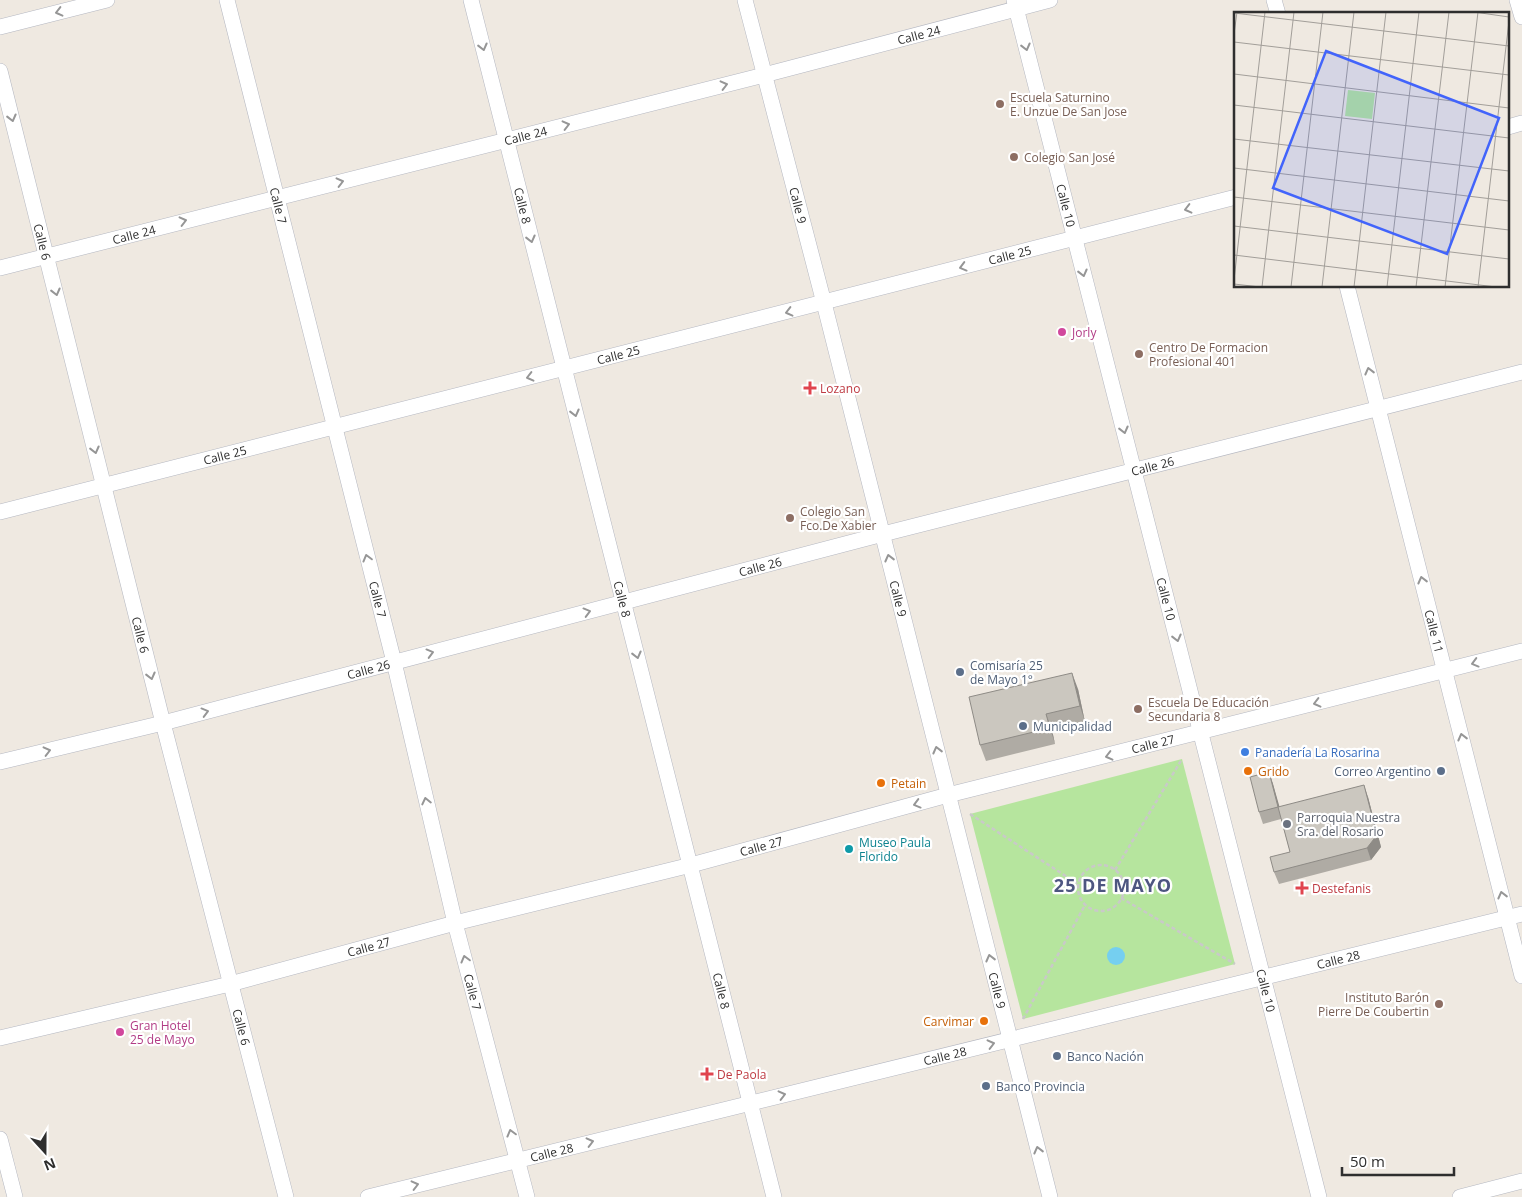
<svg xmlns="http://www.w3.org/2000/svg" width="1522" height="1197" viewBox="0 0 1522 1197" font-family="'Open Sans',sans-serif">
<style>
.green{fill:#b6e59e}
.water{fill:#75cff0}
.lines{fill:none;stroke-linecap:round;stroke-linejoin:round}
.minor-casing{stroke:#b4b7c1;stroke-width:16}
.path{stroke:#c9c9c9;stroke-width:2.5;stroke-dasharray:4 2.5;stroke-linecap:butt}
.minor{stroke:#fff;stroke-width:15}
.wall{fill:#afaba4}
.shaded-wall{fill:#8e8b86}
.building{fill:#cbc7bf;stroke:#8e8b86}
.oneway{stroke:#969696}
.education-dot{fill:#8d6e63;stroke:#fff;stroke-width:2}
.hotel-dot{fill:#d1479c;stroke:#fff;stroke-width:2}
.health-dot{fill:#e0444e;stroke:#fff;stroke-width:2}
.service-dot{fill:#5c6f8a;stroke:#fff;stroke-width:2}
.shop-dot{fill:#3f7fe0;stroke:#fff;stroke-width:2}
.food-dot{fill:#e8710a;stroke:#fff;stroke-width:2}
.worship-dot{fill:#6b7280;stroke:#fff;stroke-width:2}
.culture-dot{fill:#0f9aa8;stroke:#fff;stroke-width:2}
.labels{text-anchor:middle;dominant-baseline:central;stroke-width:4.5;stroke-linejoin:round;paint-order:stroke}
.street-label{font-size:12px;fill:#2e2e2e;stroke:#fff}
.education-label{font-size:12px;fill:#785e54;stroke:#fff;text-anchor:start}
.hotel-label{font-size:12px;fill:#b23c85;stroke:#fff;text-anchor:start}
.health-label{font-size:12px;fill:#be3a42;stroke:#fff;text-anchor:start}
.service-label{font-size:12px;fill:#4e5e75;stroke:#fff;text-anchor:start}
.shop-label{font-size:12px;fill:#366cbe;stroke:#fff;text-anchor:start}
.food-label{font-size:12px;fill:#c56008;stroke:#fff;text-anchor:start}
.worship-label{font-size:12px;fill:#5b616d;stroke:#fff;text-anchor:start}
.culture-label{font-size:12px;fill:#0d838f;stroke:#fff;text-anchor:start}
.district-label{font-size:18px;font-weight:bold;letter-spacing:1px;fill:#4d5680;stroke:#fff}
.inset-road{fill:none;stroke:#a29e99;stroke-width:1}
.view{fill:#4264fb;fill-opacity:0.15;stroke:#4264fb;stroke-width:2.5}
.inset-edge{fill:none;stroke:#2e2e2e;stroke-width:2.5}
</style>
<rect width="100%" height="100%" fill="#efe9e1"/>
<path class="green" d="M1182,759L1235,964L1023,1019L970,814Z"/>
<path class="water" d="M1107 956a9 9 0 1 1 18 0a9 9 0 1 1-18 0Z"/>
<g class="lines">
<g class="minor-casing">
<g id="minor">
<path id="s1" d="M227,0L394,662L455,923L527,1197"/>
<path id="s2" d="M471,0L774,1197"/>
<path id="s3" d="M745,0L824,303L1050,1197"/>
<path id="s4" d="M1014,0L1319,1197"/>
<path d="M1274,0L1278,14"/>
<path d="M1517,0L1522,17"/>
<path d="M0,27L107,0"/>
<path id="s5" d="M0,71L163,723L286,1197"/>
<path d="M1508,127L1522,123"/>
<path id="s6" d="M0,268L764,75L1050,0"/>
<path id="s7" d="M1347,286L1522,976"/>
<path id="s8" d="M0,512L1236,197"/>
<path id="s9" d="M0,762L163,723L883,534L1522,372"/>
<path id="s10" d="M0,1038L230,984L455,923L691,865L948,795L1522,651"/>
<path d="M0,1139L15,1197"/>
<path id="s11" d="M368,1197L1522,914"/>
<path d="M1460,1197L1522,1181"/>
</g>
</g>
<path class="path" d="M970,814L1078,884
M1078 888a23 23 0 1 1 46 0a23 23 0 1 1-46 0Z
M1115,870L1182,759
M1121,898L1235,964
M1023,1019L1085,905"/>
<use href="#minor" class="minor"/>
</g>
<path class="wall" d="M1078,689L1085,722L1052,730L1055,744L986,761L980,745Z
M1269,772L1273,784L1279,807L1368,797L1381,847L1371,860L1279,884L1274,872L1290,852L1281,819L1263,824L1259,812Z"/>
<path class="shaded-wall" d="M1072,673L1078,689L1085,722L1080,706Z
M1046,714L1052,730L1055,744L1050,728Z
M1269,772L1273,784L1283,819L1278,807Z
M1364,785L1368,797L1381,847L1371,860L1367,848Z"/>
<path class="building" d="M1072,673L1080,706L1046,714L1050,728L980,745L969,697Z
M1269,772L1278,807L1364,785L1377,835L1367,848L1274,872L1270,857L1290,852L1278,807L1259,812L1250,777Z"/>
<defs><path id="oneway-chevron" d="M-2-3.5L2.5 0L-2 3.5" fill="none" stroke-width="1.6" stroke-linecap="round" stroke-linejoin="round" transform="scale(1.25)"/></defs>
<g class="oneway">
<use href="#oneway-chevron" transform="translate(59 12) rotate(166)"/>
<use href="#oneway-chevron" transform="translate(483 47) rotate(76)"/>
<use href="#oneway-chevron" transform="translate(1026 47) rotate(76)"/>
<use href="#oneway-chevron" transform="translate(724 85) rotate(-14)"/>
<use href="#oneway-chevron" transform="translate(12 118) rotate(76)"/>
<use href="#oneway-chevron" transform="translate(566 125) rotate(-14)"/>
<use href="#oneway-chevron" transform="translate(340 182) rotate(-14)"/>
<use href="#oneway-chevron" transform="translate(1188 209) rotate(166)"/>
<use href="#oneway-chevron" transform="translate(183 221) rotate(-14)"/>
<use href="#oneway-chevron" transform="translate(531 239) rotate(76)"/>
<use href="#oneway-chevron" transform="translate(963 267) rotate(165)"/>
<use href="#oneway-chevron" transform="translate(1083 273) rotate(76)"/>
<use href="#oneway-chevron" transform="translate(56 292) rotate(76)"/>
<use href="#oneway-chevron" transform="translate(789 312) rotate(166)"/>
<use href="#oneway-chevron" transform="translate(1369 371) rotate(-104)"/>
<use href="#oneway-chevron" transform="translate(530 377) rotate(166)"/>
<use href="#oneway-chevron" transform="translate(575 413) rotate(76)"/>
<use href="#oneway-chevron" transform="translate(1124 430) rotate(76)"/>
<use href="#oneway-chevron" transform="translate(95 450) rotate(76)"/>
<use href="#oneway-chevron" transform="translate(367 558) rotate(-105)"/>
<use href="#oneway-chevron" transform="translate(889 558) rotate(-104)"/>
<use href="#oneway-chevron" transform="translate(1422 580) rotate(-104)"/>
<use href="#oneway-chevron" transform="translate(587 612) rotate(-15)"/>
<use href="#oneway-chevron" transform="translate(1177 638) rotate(76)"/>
<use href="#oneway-chevron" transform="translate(430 653) rotate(-15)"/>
<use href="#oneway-chevron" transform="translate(637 655) rotate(76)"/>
<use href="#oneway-chevron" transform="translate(1475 663) rotate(165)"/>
<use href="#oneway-chevron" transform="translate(151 676) rotate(76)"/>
<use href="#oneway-chevron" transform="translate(1317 703) rotate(166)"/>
<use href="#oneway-chevron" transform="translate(205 712) rotate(-15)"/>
<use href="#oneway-chevron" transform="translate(1462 737) rotate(-104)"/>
<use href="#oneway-chevron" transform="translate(937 750) rotate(-104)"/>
<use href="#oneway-chevron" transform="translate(47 751) rotate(-14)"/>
<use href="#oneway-chevron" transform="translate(1109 756) rotate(166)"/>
<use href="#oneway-chevron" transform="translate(426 801) rotate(-103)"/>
<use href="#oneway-chevron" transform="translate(917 804) rotate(165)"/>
<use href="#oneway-chevron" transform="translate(1502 895) rotate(-104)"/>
<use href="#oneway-chevron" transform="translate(990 958) rotate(-104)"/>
<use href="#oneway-chevron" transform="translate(465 959) rotate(-105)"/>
<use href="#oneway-chevron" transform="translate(991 1044) rotate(-14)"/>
<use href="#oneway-chevron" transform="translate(782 1095) rotate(-14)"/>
<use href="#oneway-chevron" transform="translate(511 1133) rotate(-105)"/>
<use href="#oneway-chevron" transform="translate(590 1142) rotate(-14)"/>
<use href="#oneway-chevron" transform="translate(1038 1150) rotate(-104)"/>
<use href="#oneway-chevron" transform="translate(415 1185) rotate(-14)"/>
</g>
<g class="education-dot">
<circle cx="1000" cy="104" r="5"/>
<circle cx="1014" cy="157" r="5"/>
<circle cx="1139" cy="354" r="5"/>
<circle cx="790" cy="518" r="5"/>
<circle cx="1138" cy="709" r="5"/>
<circle cx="1439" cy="1004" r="5"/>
</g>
<g class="hotel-dot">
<circle cx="1062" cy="332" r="5"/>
<circle cx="120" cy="1032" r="5"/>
</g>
<g class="health-dot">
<path d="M807.5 380.5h5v5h5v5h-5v5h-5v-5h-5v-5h5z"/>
<path d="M1299.5 880.5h5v5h5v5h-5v5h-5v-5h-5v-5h5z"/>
<path d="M704.5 1066.5h5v5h5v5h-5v5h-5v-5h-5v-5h5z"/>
</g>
<g class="service-dot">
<circle cx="960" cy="672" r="5"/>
<circle cx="1023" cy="726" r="5"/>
<circle cx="1441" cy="771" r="5"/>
<circle cx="1057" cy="1056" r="5"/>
<circle cx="986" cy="1086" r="5"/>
</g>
<circle class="shop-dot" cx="1245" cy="752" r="5"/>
<g class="food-dot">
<circle cx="1248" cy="771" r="5"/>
<circle cx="881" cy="783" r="5"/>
<circle cx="984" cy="1021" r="5"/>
</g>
<circle class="worship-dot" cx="1287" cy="824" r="5"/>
<circle class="culture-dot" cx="849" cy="849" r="5"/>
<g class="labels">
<g class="street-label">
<text stroke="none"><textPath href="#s6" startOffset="948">Calle 24</textPath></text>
<text stroke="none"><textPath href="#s6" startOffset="542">Calle 24</textPath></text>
<text stroke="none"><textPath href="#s1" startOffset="212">Calle 7</textPath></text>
<text stroke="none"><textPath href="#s2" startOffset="212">Calle 8</textPath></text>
<text stroke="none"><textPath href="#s3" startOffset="212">Calle 9</textPath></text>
<text stroke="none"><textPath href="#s4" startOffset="212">Calle 10</textPath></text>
<text stroke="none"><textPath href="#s6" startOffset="138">Calle 24</textPath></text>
<text stroke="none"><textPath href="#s5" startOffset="176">Calle 6</textPath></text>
<text stroke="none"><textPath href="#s8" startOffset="1042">Calle 25</textPath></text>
<text stroke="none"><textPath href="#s8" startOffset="638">Calle 25</textPath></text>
<text stroke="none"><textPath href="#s8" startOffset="232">Calle 25</textPath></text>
<text stroke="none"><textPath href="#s9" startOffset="1190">Calle 26</textPath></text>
<text stroke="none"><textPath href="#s9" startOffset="785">Calle 26</textPath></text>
<text stroke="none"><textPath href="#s1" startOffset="618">Calle 7</textPath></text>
<text stroke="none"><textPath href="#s2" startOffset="618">Calle 8</textPath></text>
<text stroke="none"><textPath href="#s3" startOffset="618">Calle 9</textPath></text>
<text stroke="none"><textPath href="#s4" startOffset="618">Calle 10</textPath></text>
<text stroke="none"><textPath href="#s7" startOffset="356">Calle 11</textPath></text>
<text stroke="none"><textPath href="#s5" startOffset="581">Calle 6</textPath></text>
<text stroke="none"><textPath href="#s9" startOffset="380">Calle 26</textPath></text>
<text stroke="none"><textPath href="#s10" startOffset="1190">Calle 27</textPath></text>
<text stroke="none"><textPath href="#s10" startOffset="785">Calle 27</textPath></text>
<text stroke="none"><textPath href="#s10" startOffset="380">Calle 27</textPath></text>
<text stroke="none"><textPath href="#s11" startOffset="999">Calle 28</textPath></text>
<text stroke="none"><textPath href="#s2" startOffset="1022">Calle 8</textPath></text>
<text stroke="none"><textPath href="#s3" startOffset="1022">Calle 9</textPath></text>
<text stroke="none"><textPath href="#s4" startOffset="1022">Calle 10</textPath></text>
<text stroke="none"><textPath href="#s1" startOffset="1022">Calle 7</textPath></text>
<text stroke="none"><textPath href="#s5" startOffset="986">Calle 6</textPath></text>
<text stroke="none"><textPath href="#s11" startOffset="594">Calle 28</textPath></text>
<text stroke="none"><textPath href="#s11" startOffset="189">Calle 28</textPath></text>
</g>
<g class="education-label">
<text x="1010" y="97">Escuela Saturnino<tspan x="1010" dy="14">E. Unzue De San Jose</tspan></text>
<text x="1024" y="157">Colegio San José</text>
<text x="1149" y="347">Centro De Formacion<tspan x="1149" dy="14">Profesional 401</tspan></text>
<text x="800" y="511">Colegio San<tspan x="800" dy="14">Fco.De Xabier</tspan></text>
<text x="1148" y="702">Escuela De Educación<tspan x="1148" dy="14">Secundaria 8</tspan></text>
<text x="1429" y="997" text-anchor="end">Instituto Barón<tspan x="1429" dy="14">Pierre De Coubertin</tspan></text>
</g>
<g class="hotel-label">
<text x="1072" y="332">Jorly</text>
<text x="130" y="1025">Gran Hotel<tspan x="130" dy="14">25 de Mayo</tspan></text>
</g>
<g class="health-label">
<text x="820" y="388">Lozano</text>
<text x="1312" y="888">Destefanis</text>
<text x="717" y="1074">De Paola</text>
</g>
<g class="service-label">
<text x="970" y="665">Comisaría 25<tspan x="970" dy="14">de Mayo 1°</tspan></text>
<text x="1033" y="726">Municipalidad</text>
<text x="1431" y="771" text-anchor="end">Correo Argentino</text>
<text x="1067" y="1056">Banco Nación</text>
<text x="996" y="1086">Banco Provincia</text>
</g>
<g class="shop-label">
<text x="1255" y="752">Panadería La Rosarina</text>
</g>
<g class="food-label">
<text x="1258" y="771">Grido</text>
<text x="891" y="783">Petain</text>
<text x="974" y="1021" text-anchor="end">Carvimar</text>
</g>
<g class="worship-label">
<text x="1297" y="817">Parroquia Nuestra<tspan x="1297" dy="14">Sra. del Rosario</tspan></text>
</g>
<g class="culture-label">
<text x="859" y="842">Museo Paula<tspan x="859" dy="14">Florido</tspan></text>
</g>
<g class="district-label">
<text x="1113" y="885">25 DE MAYO</text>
</g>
</g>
<g transform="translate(1234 12)">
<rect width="275" height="275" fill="#efe9e1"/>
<path d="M114,78L141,81L138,107L111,104Z" fill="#b6e59e"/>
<path class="inset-road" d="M240,0L275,5M0,1L275,34M0,22L3,0M0,30L275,63M0,62L275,96M0,93L275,126M0,127L275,159M0,156L275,189M0,185L275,218M0,214L275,247M0,243L262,275M0,268L31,0M0,272L26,275M28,275L60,0M57,275L89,0M88,275L120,0M120,275L152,0M153,275L185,0M182,275L215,0M211,275L244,0M244,275L275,9"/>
<path class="view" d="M92,39L265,106L213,242L39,176Z"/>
<rect width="275" height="275" class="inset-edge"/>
</g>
<g transform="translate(45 1152) rotate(159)" stroke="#ffffff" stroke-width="4" paint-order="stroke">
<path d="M0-4L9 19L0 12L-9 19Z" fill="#2e2e2e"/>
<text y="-8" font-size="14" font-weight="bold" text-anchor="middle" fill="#2e2e2e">N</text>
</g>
<path d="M1342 1167v8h112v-8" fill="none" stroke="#2e2e2e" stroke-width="2.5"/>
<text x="1350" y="1167" font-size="15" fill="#2e2e2e" stroke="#ffffff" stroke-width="4" paint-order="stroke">50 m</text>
</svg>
